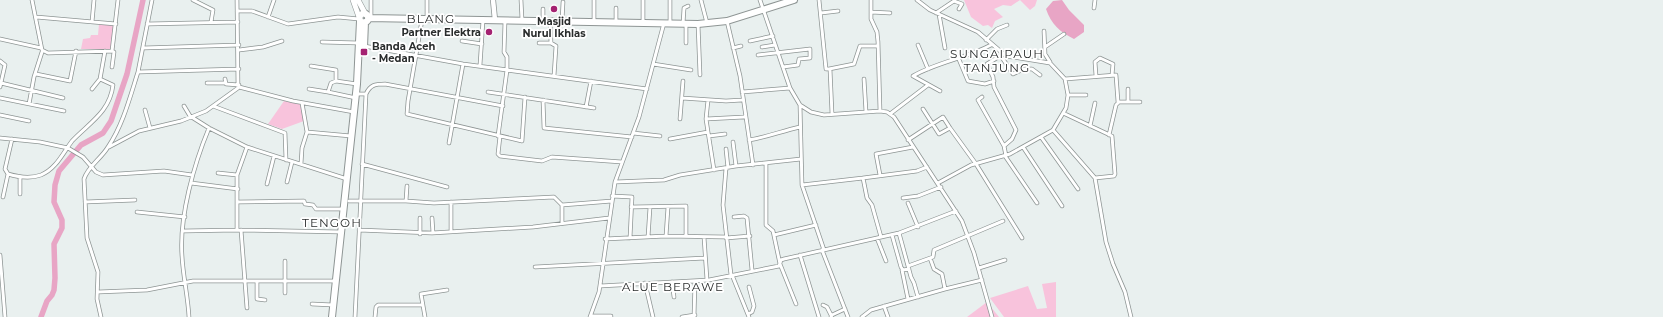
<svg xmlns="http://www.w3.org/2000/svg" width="1663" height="317" viewBox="0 0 1663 317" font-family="Montserrat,sans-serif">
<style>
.green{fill:#f8c3dc}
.water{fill:#e8a5c5}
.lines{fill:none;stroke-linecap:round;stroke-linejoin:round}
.river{stroke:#e8a5c5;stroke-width:5.5}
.street-casing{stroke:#8e9594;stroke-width:4.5}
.secondary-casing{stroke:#8e9594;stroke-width:6}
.primary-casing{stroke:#8e9594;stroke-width:6}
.highway-casing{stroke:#8e9594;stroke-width:8}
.street{stroke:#fff;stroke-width:3}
.secondary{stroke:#fff;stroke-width:4.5}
.primary{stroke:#fff;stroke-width:5}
.highway{stroke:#fff;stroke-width:6}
.poi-dot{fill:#a42271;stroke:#fff;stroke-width:1.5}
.labels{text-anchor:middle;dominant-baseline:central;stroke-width:3.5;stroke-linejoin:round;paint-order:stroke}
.poi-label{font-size:10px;font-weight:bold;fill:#2a2d2d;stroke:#fff}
.quarter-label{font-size:12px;letter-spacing:1px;fill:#2a2d2d;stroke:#fff}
</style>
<rect width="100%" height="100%" fill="#e9f0ef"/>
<path class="green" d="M964,0H1037L1035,6L1030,10L1020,0L1011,6L1003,5L994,9L1003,17L995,21L992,28L988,25L983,26L971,17Z
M99,24L114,25L111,49H81L83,39L90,38L91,35H98Z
M284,101L300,104L304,121L282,129L268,124Z
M1056,282V317H1004L990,298L1028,286L1037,309L1047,308L1042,284Z
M987,302L999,317H967Z"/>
<path class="water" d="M1062,0L1069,10L1084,25V32L1074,39C1060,32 1051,24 1046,9L1053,1Z"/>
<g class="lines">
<path class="river" d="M41,317L47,301L52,295L54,290L55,278L54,244L62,228V220L54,202L55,185L59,171L81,145L103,133L111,121L127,74L143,0"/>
<g class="street-casing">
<path id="street" d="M32,0L42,50L48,53L112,51L118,0
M152,0L138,72L239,69
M193,0L213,10L211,22
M521,0L522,20
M643,0V22
M701,0L707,23
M760,0L790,88L800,105L811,112L824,115L880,111L887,112L894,117L962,221L974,253L992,317
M819,0L826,69H830L832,114
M871,0V19L877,32L878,42L880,111
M917,0L930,10L978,32L1006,56L1050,63L1065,79L1068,95L1066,108L1053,130L1010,154L971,165L938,183
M616,8V22
M1094,8L1095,0
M543,9V21
M237,11H252L288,24L338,17L359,19
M871,12L890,13
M821,13L838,11
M936,13L954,1L962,4L959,9
M939,14L945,48
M36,17L116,24
M268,17L274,0
M371,18V0
M427,19V0
M422,20L408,101L407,114L522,141L525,97
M550,21L551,43L556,46L554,76
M562,21L563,2
M594,21V0
M727,21L740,76L753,165
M92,22L94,0
M670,23V0
M147,24L238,22
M683,24L684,8L688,6
M686,24V43
M698,24L700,75
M1044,31L1045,54L1050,62
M0,39L41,48
M986,40L997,29L1007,25
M462,41L482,44
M750,41L773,36
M322,42L359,43
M539,43H551
M918,45L928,69
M364,46L463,64L647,89
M762,47L775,45
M1045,47L1064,34
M143,48L239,45
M733,48L741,46
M239,50L263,47L282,41
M112,51L114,52L112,67
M1003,54L987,64L993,77L994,87L1016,130L1012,139L1004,146
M758,55L810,49V58L799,59L798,65L783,67
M1001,56L1013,74L1024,69H1032L1040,75
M958,57L968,81L985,84L994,81
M0,61L5,65L0,87
M653,64L691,70
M480,65L483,20
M311,66L336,70V81L357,84
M829,69L854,64L860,46H878
M36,74L70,81L76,51
M1096,76L1095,62L1100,58L1113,64L1112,75
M225,79L226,84L239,85
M864,79L866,112
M1065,79L1116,75L1118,102H1140
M1,83L63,98
M207,83H225
M239,87L293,101L354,112
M92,89L100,79L105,51
M309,89L328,92L331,83L336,81
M940,91L913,76C937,62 967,58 991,45
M328,92L356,98
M488,92L594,108
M742,92L790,88
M356,94H366C370,85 375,84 385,84L503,106
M1068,95H1086
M982,97L978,100L1004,146L1006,156
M0,98L64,111
M682,98L726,101L742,100
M543,100L544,128L632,137
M708,100L706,119L708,132
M1128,102V89
M302,103L307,132L351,136
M29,104L34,77L42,52
M800,105L802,185L824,250
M184,106L190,116L209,128L247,147L347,179
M213,106L285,133L286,160
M586,107L591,81
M145,110L150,128
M1063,113L1112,136L1115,174L1114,176L1095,178
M890,114L928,85
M0,115L29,121
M680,119L683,81
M706,119L744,117
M1090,126L1095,103
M950,128L976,164L1022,238
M1053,130L1095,178L1106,242L1113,264L1125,292L1131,317
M633,133L660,136
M1109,135L1116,105L1119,102
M498,136L507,70V57L504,52L505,21
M500,136L498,154L500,156L542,161L552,157L622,162
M709,136L725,134
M1041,137L1078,189
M0,138L40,142L68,148L83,157L96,172L103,175L164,171L192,175
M12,139L5,169L8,174C18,177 30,179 41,175C56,169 63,153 72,141C89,123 110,112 113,85L100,79
M670,139L708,132L714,170
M749,140C767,137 782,131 800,127
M908,140L943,117L950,128L939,134L923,109
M733,142L736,166
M449,143L463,64
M109,147L139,131L181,121L206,111L238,88L237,0
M1023,147L1062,206
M726,149L728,168
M1005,156L1037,203
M301,164L302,148L307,132
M362,164L447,187
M766,164V225L773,231L780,264L796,304
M726,168L723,205L731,275
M218,173L237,175
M880,175L876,154L913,147
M20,178V194
M287,182L292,162
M615,182L664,180L680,175L736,166L801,159
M191,183L238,189
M267,184L274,156
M802,185L863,178
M612,196L632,197L630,238
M3,197L8,174
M903,198L918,196L941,187
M349,201H406L434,203L554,197L562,205L612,201
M406,201L407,186
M85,202L135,200
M237,202L304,201L305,204L313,205L316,209H344
M908,203L918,227
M562,205V223
M631,207L686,206V236
M137,212L185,217
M734,217L744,216L747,218L752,270
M432,218L433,233
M237,230V175L247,147
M241,230L247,308
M359,230L432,233L533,227L609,218
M183,231L237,230L342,232
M451,232V202
M899,233L911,277L914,283L918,297
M420,234V218
M774,235L816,225
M892,235L901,267L903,270L909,269
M666,236L668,207
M648,237L650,207
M704,237L707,280
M881,237L872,205L867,198L863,178L917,171L927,167
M726,238L750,236
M877,238L886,261
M605,239L666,236L726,237
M822,250L848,317
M0,255L5,317
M800,255L819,317
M285,261V293
M908,266L933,257L934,250L1003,221
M535,267L705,258
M979,268L1005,260
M902,270L908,299
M732,275L749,317
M257,281V299L265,300
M672,282L674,297
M645,283L653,317
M600,286L709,280L779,266L781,260L784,259L899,233L956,211
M945,289L982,280
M98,292L147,290L193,281H335
M312,304L333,305
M823,305L827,307L831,315
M884,306L888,317
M748,314L752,312L754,306L749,287
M591,316H611
M101,317L97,299L98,272L87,238L84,179C88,166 101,159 108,147C123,125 130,97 138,72
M189,317C188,297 183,276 182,256C179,217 194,164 209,128
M355,317L366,94
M375,317L376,307L378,305H423
M425,317L421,294L447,290
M590,317L599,292L615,182L639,117L664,23
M682,317L695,315
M694,317L695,281
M831,317L832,315L845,309
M862,317L871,310L945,289L942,274L934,269L930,258"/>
</g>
<g class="secondary-casing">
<path id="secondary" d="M493,0L495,20"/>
</g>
<g class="primary-casing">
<path id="primary" d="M353,0L359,17
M358,0L366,15"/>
</g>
<g class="highway-casing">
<path id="highway" d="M359.5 18a4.5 4.5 0 1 1 9 0a4.5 4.5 0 1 1-9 0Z
M368,18L698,24L727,21L794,0
M364,47L365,22
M332,317L357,84L360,21"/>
</g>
<use href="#street" class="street"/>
<use href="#secondary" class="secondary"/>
<use href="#primary" class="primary"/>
<use href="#highway" class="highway"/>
</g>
<g class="poi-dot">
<circle cx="554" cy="9" r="4"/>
<circle cx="489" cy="32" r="4"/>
<rect x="360" y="48" width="8" height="8" rx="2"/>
</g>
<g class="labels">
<g class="poi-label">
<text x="554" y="21">Masjid<tspan x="554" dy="12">Nurul Ikhlas</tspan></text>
<text x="481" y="32" text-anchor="end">Partner Elektra</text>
<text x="372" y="46" text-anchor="start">Banda Aceh<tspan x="372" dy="12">- Medan</tspan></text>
</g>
<g class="quarter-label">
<text x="431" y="18">BLANG</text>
<text x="997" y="53">SUNGAIPAUH<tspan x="997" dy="14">TANJUNG</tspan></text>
<text x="332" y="222">TENGOH</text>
<text x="673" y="286">ALUE BERAWE</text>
</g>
</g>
</svg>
